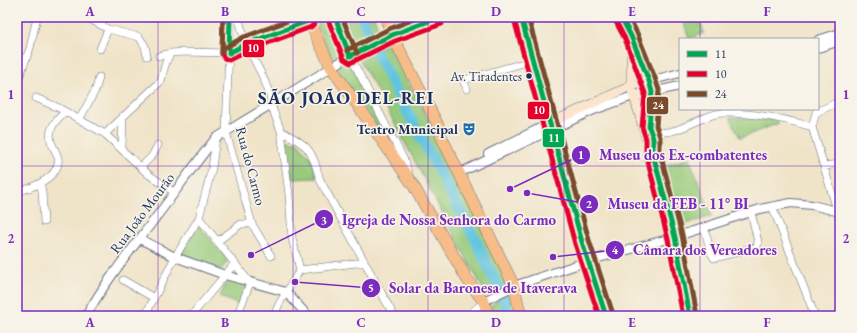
<svg xmlns="http://www.w3.org/2000/svg" width="857" height="333" viewBox="0 0 857 333" font-family="'EB Garamond',serif">
<style>
.green{fill:#97ca7a;stroke:#597c6c}
.lines{fill:none;stroke-linecap:round;stroke-linejoin:round}
.river{stroke:#61c4df;stroke-width:11}
.minor-casing{stroke:#666e83;stroke-width:8}
.tertiary-casing{stroke:#666e83;stroke-width:10}
.secondary-casing{stroke:#666e83;stroke-width:10}
.trunk-casing{stroke:#666e83;stroke-width:12}
.minor{stroke:#fff;stroke-width:7}
.tertiary{stroke:#fff;stroke-width:8}
.secondary{stroke:#fce5cf;stroke-width:9}
.trunk{stroke:#f7bd88;stroke-width:11}
.bus-1-casing{stroke:#f7f3e8;stroke-width:8}
.bus-2-casing{stroke:#f7f3e8;stroke-width:8}
.bus-3-casing{stroke:#f7f3e8;stroke-width:8}
.bus-1{stroke:#00a651;stroke-width:5}
.bus-2{stroke:#e4002b;stroke-width:5}
.bus-3{stroke:#7a4b2a;stroke-width:5}
.grid{fill:none;stroke:#7b2cbf;stroke-width:1;stroke-opacity:0.55}
.bus-dot{fill:#1b2f5e;stroke:#f7f3e8;stroke-width:1.5}
.labels{text-anchor:middle;dominant-baseline:central;stroke-width:3.5;stroke-linejoin:round;paint-order:stroke}
.bus-label{font-size:13px;fill:#1b2f5e;stroke:#f7f3e8;text-anchor:end}
.poi-label{font-size:14px;font-weight:bold;fill:#1b2f5e;stroke:#f7f3e8;text-anchor:end}
.street-label{font-size:14px;fill:#1b2f5e;stroke:#f7f3e8}
.district-label{font-size:18px;font-weight:bold;letter-spacing:1px;fill:#1b2f5e;stroke:#f7f3e8}
.leader{fill:none;stroke:#7b2cbf;stroke-width:1.5}
.callout-dot{fill:#7b2cbf;stroke:#f7f3e8;stroke-width:1.5}
.mark-label{font-size:12px;text-anchor:middle;font-weight:bold;fill:#fff}
.callout-label{font-size:15px;text-anchor:middle;font-weight:bold;fill:#7b2cbf;stroke:#f7f3e8;stroke-width:3.5;stroke-linejoin:round;paint-order:stroke}
.line-badge{stroke:#f7f3e8;stroke-width:1.5}
.badge-label{font-size:11px;text-anchor:middle;font-weight:bold;fill:#fff}
.neatline{fill:none;stroke:#7b2cbf;stroke-width:1.5}
.grid-label{font-size:13px;text-anchor:middle;font-weight:bold;fill:#7b2cbf}
</style>
<rect width="100%" height="100%" fill="#f7f3e8"/>
<filter id="ink" filterUnits="userSpaceOnUse"><feTurbulence type="fractalNoise" baseFrequency=".025" numOctaves="2"/><feDisplacementMap in="SourceGraphic" scale="8" xChannelSelector="R" yChannelSelector="G"/><feConvolveMatrix kernelMatrix="1 2 1 2 8 2 1 2 1" color-interpolation-filters="sRGB"/></filter>
<filter id="wash" filterUnits="userSpaceOnUse"><feTurbulence type="fractalNoise" baseFrequency=".012" numOctaves="4" result="noise"/><feDisplacementMap in="SourceGraphic" scale="16" xChannelSelector="R" yChannelSelector="G"/><feGaussianBlur stdDeviation="0.9" result="paint"/><feColorMatrix in="noise" values="0 0 0 0 0 0 0 0 0 0 0 0 0 0 0 0 0 1.4 0 .05"/><feComposite in="paint" operator="in"/></filter>
<g filter="url(#wash)">
<rect width="100%" height="100%" fill="#f0e4c8"/>
<path class="green" d="M330,17L347,57L334,65L316,22Z
M345,17H374L382,36L356,50Z
M389,17H424L425,20L394,32Z
M682,17H699L704,33L689,39Z
M387,44L422,108L509,282L486,295L379,94L359,59Z
M349,59L395,151L335,68Z
M730,117L776,120L779,123L740,138Z
M286,141L297,142L311,158L317,178L292,179Z
M689,158L712,216L677,227L661,167Z
M199,226L228,260L221,270L180,255Z
M228,278L247,286L240,305L220,297Z
M512,292L522,316H493L491,305Z"/>
<g class="lines">
<path class="river" d="M362,17L376,53L474,237L506,304L508,316"/>
</g>
</g>
<g filter="url(#ink)">
<g class="lines">
<g class="minor-casing">
<path id="minor" d="M86,17L108,29L139,37L145,46L147,56
M230,17L226,132L252,224L271,256
M238,17L246,44L263,77L270,95L271,105L281,131L289,195L292,238L300,270L279,304L274,316
M521,17L541,83L550,123
M392,35L440,17
M100,49L108,29
M159,56L171,53
M350,56L403,158L408,172
M17,83L30,48L37,17
M467,89L464,82L467,79L534,60
M36,98L59,108L105,134L148,174L175,193
M817,112L840,101
M79,120L96,89L99,77
M649,127C652,128 656,131 660,132C679,135 704,113 724,113C754,113 783,118 812,127
M812,127L840,220
M812,127L817,109
M281,131C310,147 311,148 320,180L394,316
M105,134L161,81C164,71 164,62 171,53L184,52L229,53L246,44L317,17
M122,148L123,116
M824,166L840,164
M141,167L152,156L158,145
M40,184L42,191L44,222
M17,191C31,189 61,177 58,158C57,153 54,149 52,144C46,130 56,120 65,112
M772,206L815,316
M199,218L250,283L237,316
M704,227L711,253L714,258L757,247L758,242L751,212
M218,241L241,224H252
M300,270L356,263H365
M123,280L154,298
M145,316L175,257L199,218L212,168L216,138
M191,316L235,263
M467,316L484,302"/>
</g>
<g class="tertiary-casing">
<path id="tertiary" d="M818,40L840,33
M818,48L840,41
M649,81L680,73
M652,92L680,86
M488,154L550,123
M459,173L594,110L633,96
M140,239L175,257L225,275L286,292L308,316
M484,302L488,299L514,286L588,261L675,237L760,209L791,203L812,205L840,212
M86,316C106,280 132,249 157,216C177,190 195,163 216,138L350,56"/>
</g>
<g class="secondary-casing">
<path id="secondary" d="M335,17L350,56L392,35
M621,17L631,36L649,81L652,92L649,127L652,135
M631,36V86L646,137L653,154L671,218L690,316
M633,96L652,92
M606,316L570,201L550,123L631,86L649,81"/>
</g>
<g class="trunk-casing">
<path id="trunk" d="M307,17L331,67L413,185L467,279L484,302L488,316
M385,17L392,35L440,129L441,136L514,286L521,316"/>
</g>
<use href="#minor" class="minor"/>
<use href="#tertiary" class="tertiary"/>
<use href="#secondary" class="secondary"/>
<use href="#trunk" class="trunk"/>
<g class="bus-1-casing">
<path id="bus-1" d="M335,17L350,56
M521,17L582,242L606,316
M621,17L631,36L649,81L652,92L649,127L653,138V154L675,237L690,316
M229,53L246,44L308,21
M229,53L230,17
M350,56L392,35L440,17"/>
</g>
<g class="bus-2-casing">
<path id="bus-2" d="M223,17L222,54L224,58L229,60L249,50L311,27L315,23L314,17
M514,19L575,244L599,316
M328,20L344,59L350,63L395,41L442,24
M615,20L625,39L645,93L642,127L646,139V155L668,239L683,316"/>
</g>
<g class="bus-3-casing">
<path id="bus-3" d="M342,17L357,53
M528,17L589,240L613,314
M629,17L637,33L655,78L659,90L656,126L660,137V153L682,235L697,315
M226,47L244,37L299,17
M347,50L389,29L420,17
M222,53L223,17"/>
</g>
<use href="#bus-1" class="bus-1"/>
<use href="#bus-2" class="bus-2"/>
<use href="#bus-3" class="bus-3"/>
</g>
</g>
<path class="grid" d="M158,17V316M293,17V316M428,17V316M564,17V316M700,17V39M700,109V316M17,166H840"/>
<defs>
<g id="theatre-bare" transform="scale(1.08)"><path d="M-5-5.5Q0-4 5-5.5V0Q5 5 0 6Q-5 5-5 0ZM-3.3-2.5H-1v1.5H-3.3ZM1-2.5H3.3v1.5H1ZM-2.8 1Q0 5.5 2.8 1Z" fill="#1f6fb2" stroke="#f7f3e8" stroke-width="2.5" paint-order="stroke"/></g>
</defs>
<g fill-rule="evenodd">
<use href="#theatre-bare" x="469" y="129"/>
</g>
<circle class="bus-dot" cx="529" cy="76" r="3.5"/>
<g class="labels">
<g class="bus-label">
<text x="522" y="76">Av. Tiradentes</text>
</g>
<g class="poi-label">
<text x="458" y="129">Teatro Municipal</text>
</g>
<g class="street-label">
<text transform="translate(251 166) rotate(75)">Rua do Carmo</text>
<text transform="translate(142 213) rotate(-53)">Rua João Mourão</text>
</g>
<g class="district-label">
<text x="346" y="97">SÃO JOÃO DEL-REI</text>
</g>
</g>
<path class="leader" d="M510 189L581 155M527 193L589 204M251 255L324 219M553 257L615 250M295 282L371 288"/>
<g class="callout-dot">
<circle cx="510" cy="189" r="4"/>
<circle cx="527" cy="193" r="4"/>
<circle cx="251" cy="255" r="4"/>
<circle cx="553" cy="257" r="4"/>
<circle cx="295" cy="282" r="4"/>
<circle cx="581" cy="155" r="10"/>
<circle cx="589" cy="204" r="10"/>
<circle cx="324" cy="219" r="10"/>
<circle cx="615" cy="250" r="10"/>
<circle cx="371" cy="288" r="10"/>
</g>
<g class="mark-label">
<text x="581" y="159">1</text>
<text x="589" y="208">2</text>
<text x="324" y="224">3</text>
<text x="615" y="254">4</text>
<text x="371" y="292">5</text>
</g>
<g class="callout-label">
<text x="683" y="160">Museu dos Ex-combatentes</text>
<text x="678" y="209">Museu da FEB - 11° BI</text>
<text x="449" y="225">Igreja de Nossa Senhora do Carmo</text>
<text x="705" y="255">Câmara dos Vereadores</text>
<text x="483" y="293">Solar da Baronesa de Itaverava</text>
</g>
<g class="line-badge">
<rect x="242" y="39" width="23" height="19" rx="4" fill="#e4002b"/>
<rect x="646" y="96" width="23" height="19" rx="4" fill="#7a4b2a"/>
<rect x="527" y="101" width="23" height="19" rx="4" fill="#e4002b"/>
<rect x="542" y="128" width="23" height="20" rx="4" fill="#00a651"/>
</g>
<g class="badge-label">
<text x="253" y="52">10</text>
<text x="658" y="109">24</text>
<text x="539" y="114">10</text>
<text x="554" y="142">11</text>
</g>
<rect width="857" height="333" fill="none" stroke="#f7f3e8" stroke-width="44"/>
<rect x="679" y="38" width="140" height="72" fill="#f7f3e8" stroke="#9fa5b1"/>
<rect x="687" y="51" width="20" height="6" fill="#00a651" stroke="#9fa5b1"/>
<text x="715" y="58" font-size="12" fill="#1b2f5e">11</text>
<rect x="687" y="71" width="20" height="6" fill="#e4002b" stroke="#9fa5b1"/>
<text x="715" y="78" font-size="12" fill="#1b2f5e">10</text>
<rect x="687" y="91" width="20" height="6" fill="#7a4b2a" stroke="#9fa5b1"/>
<text x="715" y="98" font-size="12" fill="#1b2f5e">24</text>
<rect x="22" y="22" width="813" height="289" class="neatline"/>
<g class="grid-label">
<text x="90" y="16">A</text>
<text x="225" y="16">B</text>
<text x="361" y="16">C</text>
<text x="496" y="16">D</text>
<text x="632" y="16">E</text>
<text x="767" y="16">F</text>
<text x="11" y="99">1</text>
<text x="846" y="99">1</text>
<text x="11" y="243">2</text>
<text x="846" y="243">2</text>
<text x="90" y="327">A</text>
<text x="225" y="327">B</text>
<text x="361" y="327">C</text>
<text x="496" y="327">D</text>
<text x="632" y="327">E</text>
<text x="767" y="327">F</text>
</g>
</svg>
